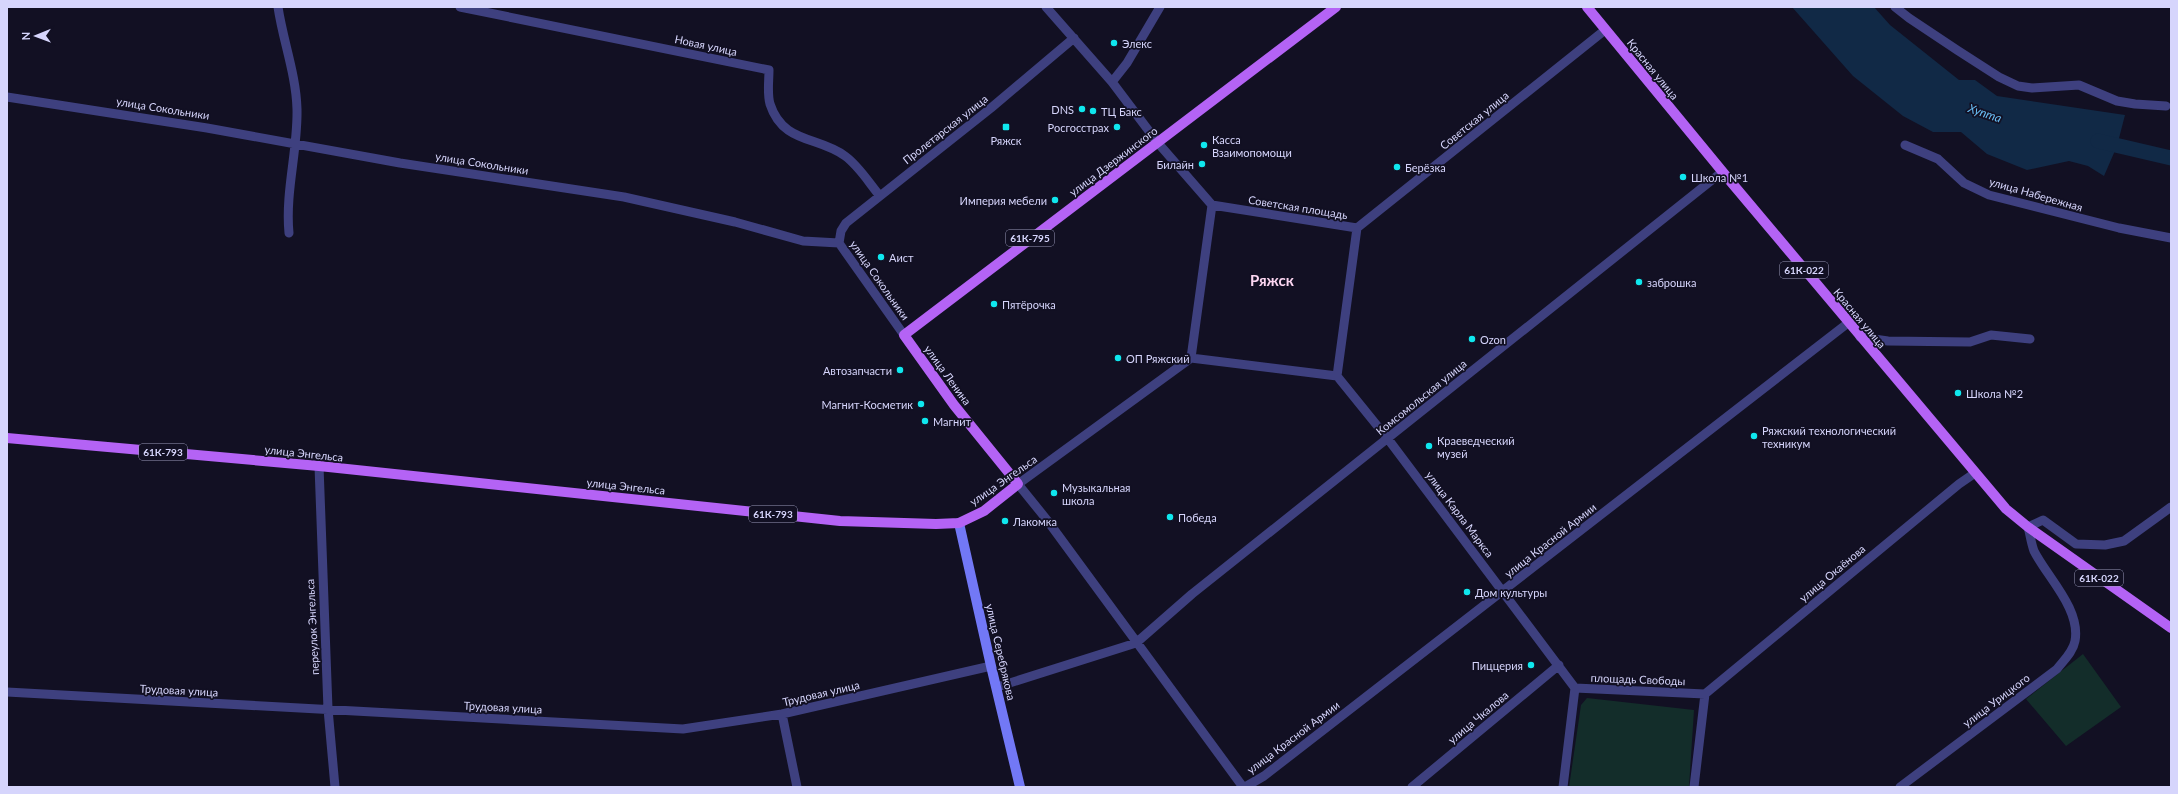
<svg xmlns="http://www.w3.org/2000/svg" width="2178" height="794" viewBox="0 0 2178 794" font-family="Lato,sans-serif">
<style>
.green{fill:#132d2a}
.water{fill:#112946}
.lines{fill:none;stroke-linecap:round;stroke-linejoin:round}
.river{stroke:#112946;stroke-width:15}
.street{stroke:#3e407f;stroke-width:9}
.secondary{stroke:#7278f6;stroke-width:10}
.primary{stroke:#b463f5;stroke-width:10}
.poi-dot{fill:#0fe7ee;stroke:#121023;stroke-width:1.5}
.labels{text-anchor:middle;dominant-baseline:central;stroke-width:3.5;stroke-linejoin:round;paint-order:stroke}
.shield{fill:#121023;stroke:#9b9abb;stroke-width:1}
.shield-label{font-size:10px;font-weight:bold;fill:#d6d5fc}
.poi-label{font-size:11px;fill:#d6d5fc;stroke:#121023;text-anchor:start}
.street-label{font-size:11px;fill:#d6d5fc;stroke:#121023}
.water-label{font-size:12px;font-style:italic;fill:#69bef5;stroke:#121023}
.district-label{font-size:15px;font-weight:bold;fill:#fcd6f1;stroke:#121023}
</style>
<rect width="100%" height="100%" fill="#121023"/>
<path class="green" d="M2083,654L2121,707L2066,746L2026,699Z
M1587,698L1694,710L1689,787H1569L1581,705Z"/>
<path class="water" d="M1792,7H1874L1890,25L1959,80H1975L1997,96L2125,115L2117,146L2104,176L2088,166L2069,161L2027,170L1987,154L1961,132H1933L1903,116L1853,76Z"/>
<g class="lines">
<path class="river" d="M2098,141L2171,158"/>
<path class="street" d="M278,7C283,41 296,74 297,109C298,150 285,192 289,233
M460,7L769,70C769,81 767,94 770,104C783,144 818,136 845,156C859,166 869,183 880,196
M1046,7L1112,82L1158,143L1212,205
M1895,7L1909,18L1957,50L1999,77L2018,86L2032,88L2079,85L2117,101L2135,104L2166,106
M1112,82L1127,63L1160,7
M7,97L207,128L400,163L624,197L735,222L803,241L839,243L904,335
M1905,145L1938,159L1964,183L1989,195L2119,228L2171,238
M1212,205L1357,228L1337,376
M1357,228L1605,30
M839,243L841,231L846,223L991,108L1074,38
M1860,337L1888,341L1970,342L1991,335L2030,339
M1191,358L1018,484L1047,520L1243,787
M1191,358L1212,205
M1191,358L1337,376
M1337,376L1388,439L1575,688
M319,466L328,709L335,787
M997,687L1136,643L1192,594L1722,172
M1575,688L1705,694L1694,787
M7,692L683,729L782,714L991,666
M1705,694L1959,484L1975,473
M782,714L797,787
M1245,787L1264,776L1848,323
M1412,787L1559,665
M1563,787L1575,688
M1900,787L2057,669C2064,660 2073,652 2075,641C2081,609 2047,577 2034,551C2031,543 2030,534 2028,527L2043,520L2076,544L2105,545L2124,541L2171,507"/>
<path class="secondary" d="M959,523L991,666L1020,787"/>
<path class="primary" d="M1587,7L1731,182L2006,509L2028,527L2171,628
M7,438L319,466L840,521L936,524L959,523L984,511L1018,484L954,405L904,335L1336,7"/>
</g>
<g class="poi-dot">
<circle cx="1114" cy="43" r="4"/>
<circle cx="1082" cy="109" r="4"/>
<circle cx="1093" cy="111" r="4"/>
<rect x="1002" y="123" width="8" height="8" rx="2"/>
<circle cx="1117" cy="127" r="4"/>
<circle cx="1204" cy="145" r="4"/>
<circle cx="1202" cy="164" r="4"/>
<circle cx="1397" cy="167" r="4"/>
<circle cx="1683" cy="177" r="4"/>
<circle cx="1055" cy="200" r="4"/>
<circle cx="881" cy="257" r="4"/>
<circle cx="1639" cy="282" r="4"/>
<circle cx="994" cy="304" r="4"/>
<circle cx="1472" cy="339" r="4"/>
<circle cx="1118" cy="358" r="4"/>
<circle cx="900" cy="370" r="4"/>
<circle cx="1958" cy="393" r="4"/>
<circle cx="921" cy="404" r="4"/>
<circle cx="925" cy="421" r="4"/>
<circle cx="1754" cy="436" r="4"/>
<circle cx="1429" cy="446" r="4"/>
<circle cx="1054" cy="493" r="4"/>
<circle cx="1170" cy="517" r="4"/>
<circle cx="1005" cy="521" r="4"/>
<circle cx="1467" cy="592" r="4"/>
<circle cx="1531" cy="665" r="4"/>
</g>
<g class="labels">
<g class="shield">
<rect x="1006" y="230" width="48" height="16" rx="3"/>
<rect x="1780" y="262" width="48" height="16" rx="3"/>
<rect x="139" y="444" width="48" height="16" rx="3"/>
<rect x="749" y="506" width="48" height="16" rx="3"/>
<rect x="2075" y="570" width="48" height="16" rx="3"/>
</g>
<g class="shield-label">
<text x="1030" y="238">61К-795</text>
<text x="1804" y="270">61К-022</text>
<text x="163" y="452">61К-793</text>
<text x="773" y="514">61К-793</text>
<text x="2099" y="578">61К-022</text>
</g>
<g class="poi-label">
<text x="1122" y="43">Элекс</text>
<text x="1074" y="109" text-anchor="end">DNS</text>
<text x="1101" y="111">ТЦ Бакс</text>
<text x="1109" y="127" text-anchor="end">Росгосстрах</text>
<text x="1212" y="139">Касса<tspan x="1212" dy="13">Взаимопомощи</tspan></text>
<text x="1006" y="140" text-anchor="middle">Ряжск</text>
<text x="1194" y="164" text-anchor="end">Билайн</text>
<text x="1405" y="167">Берёзка</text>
<text x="1691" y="177">Школа №1</text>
<text x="1047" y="200" text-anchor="end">Империя мебели</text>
<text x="889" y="257">Аист</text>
<text x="1647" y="282">заброшка</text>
<text x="1002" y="304">Пятёрочка</text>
<text x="1480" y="339">Ozon</text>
<text x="1126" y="358">ОП Ряжский</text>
<text x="892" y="370" text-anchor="end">Автозапчасти</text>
<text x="1966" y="393">Школа №2</text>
<text x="913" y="404" text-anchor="end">Магнит-Косметик</text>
<text x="933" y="421">Магнит</text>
<text x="1762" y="430">Ряжский технологический<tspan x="1762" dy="13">техникум</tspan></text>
<text x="1437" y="440">Краеведческий<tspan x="1437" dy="13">музей</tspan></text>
<text x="1062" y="487">Музыкальная<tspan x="1062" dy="13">школа</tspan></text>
<text x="1178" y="517">Победа</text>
<text x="1013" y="521">Лакомка</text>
<text x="1475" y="592">Дом культуры</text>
<text x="1523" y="665" text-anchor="end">Пиццерия</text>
</g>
<g class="street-label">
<text transform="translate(706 45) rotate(12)">Новая улица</text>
<text transform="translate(1653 69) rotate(51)">Красная улица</text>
<text transform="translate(163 108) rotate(9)">улица Сокольники</text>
<text transform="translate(1474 120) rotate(-39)">Советская улица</text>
<text transform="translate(945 129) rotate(-38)">Пролетарская улица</text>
<text transform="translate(1113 161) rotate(-37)">улица Дзержинского</text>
<text transform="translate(482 163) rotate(9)">улица Сокольники</text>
<text transform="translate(2036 194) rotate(16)">улица Набережная</text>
<text transform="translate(1298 207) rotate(9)">Советская площадь</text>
<text transform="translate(880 280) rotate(55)">улица Сокольники</text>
<text transform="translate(1860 318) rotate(50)">Красная улица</text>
<text transform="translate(948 375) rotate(54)">улица Ленина</text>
<text transform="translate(1421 397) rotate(-39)">Комсомольская улица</text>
<text transform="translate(304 453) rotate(6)">улица Энгельса</text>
<text transform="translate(1003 480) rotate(-35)">улица Энгельса</text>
<text transform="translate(626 486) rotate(6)">улица Энгельса</text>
<text transform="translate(1460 514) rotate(53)">улица Карла Маркса</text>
<text transform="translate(1550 540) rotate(-38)">улица Красной Армии</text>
<text transform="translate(1832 573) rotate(-40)">улица Окаёнова</text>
<text transform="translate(312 627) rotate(-93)">переулок Энгельса</text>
<text transform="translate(1001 652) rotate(77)">улица Серебрякова</text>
<text transform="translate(1638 679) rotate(2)">площадь Свободы</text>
<text transform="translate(179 690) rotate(3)">Трудовая улица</text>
<text transform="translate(821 693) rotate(-13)">Трудовая улица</text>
<text transform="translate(1996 700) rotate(-37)">улица Урицкого</text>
<text transform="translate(503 707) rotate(3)">Трудовая улица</text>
<text transform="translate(1478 717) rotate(-40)">улица Чкалова</text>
<text transform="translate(1293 737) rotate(-37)">улица Красной Армии</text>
</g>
<g class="water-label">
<text transform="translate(1985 113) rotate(19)">Хупта</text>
</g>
<g class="district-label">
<text x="1272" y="280">Ряжск</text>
</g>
</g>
<rect width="2178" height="794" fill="none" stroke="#d6d5fc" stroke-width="16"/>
<g transform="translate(36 36) rotate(269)" stroke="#121023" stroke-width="3" paint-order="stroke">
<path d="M0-3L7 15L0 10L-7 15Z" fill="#d6d5fc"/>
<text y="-6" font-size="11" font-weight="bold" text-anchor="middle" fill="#d6d5fc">N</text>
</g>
</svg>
